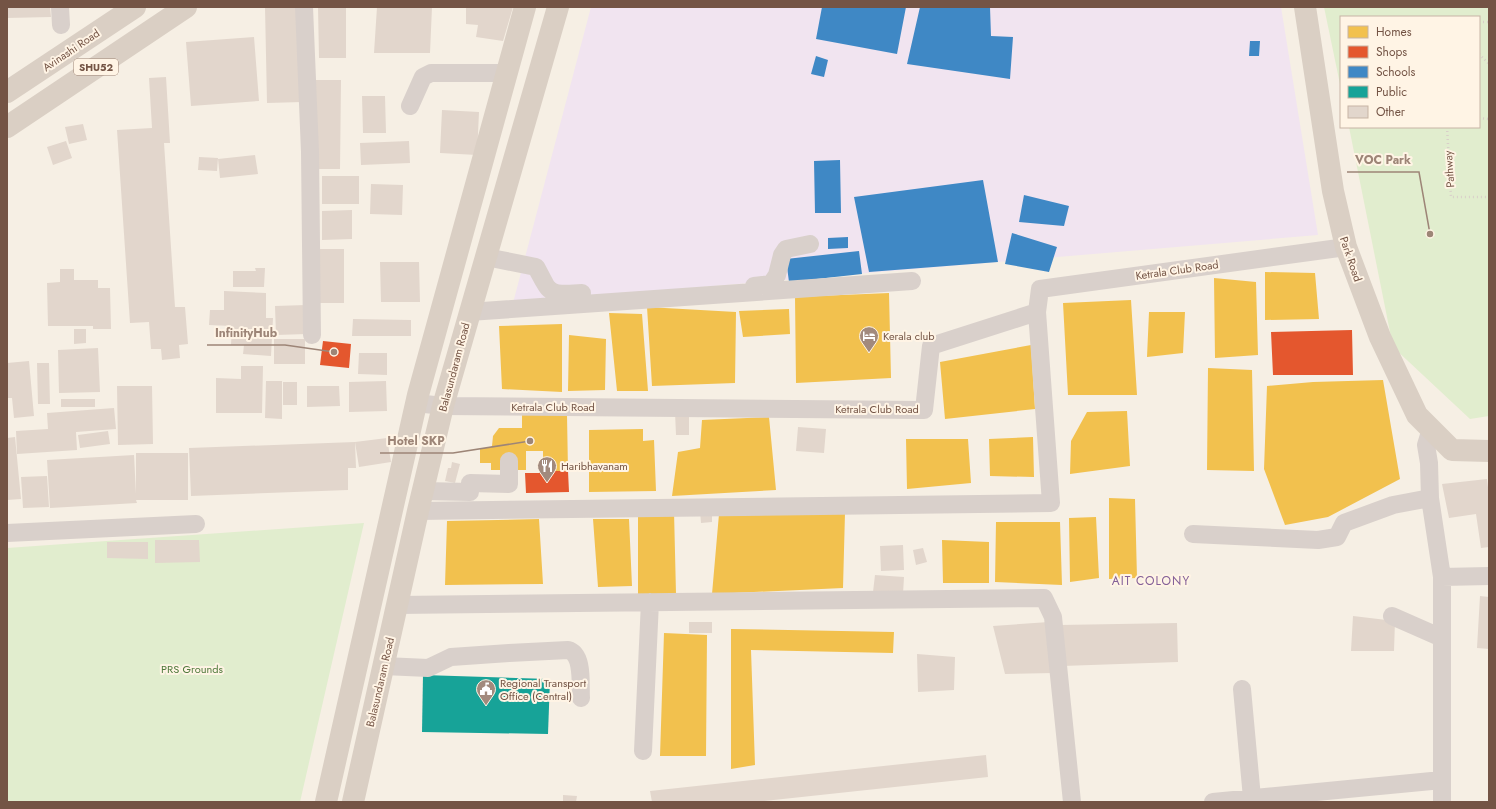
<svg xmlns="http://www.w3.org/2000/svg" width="1496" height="809" viewBox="0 0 1496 809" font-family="Jost,sans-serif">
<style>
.education{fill:#f1e4f0}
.green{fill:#e1edce}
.homes{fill:#f2c14e}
.shops{fill:#e4572e}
.schools{fill:#3f88c5}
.public{fill:#17a398}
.building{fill:#e2d6cc}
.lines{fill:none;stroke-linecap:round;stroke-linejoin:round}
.path{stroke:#d9cfc9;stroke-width:2.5;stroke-dasharray:1 3;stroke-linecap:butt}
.minor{stroke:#d9d0cb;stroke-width:18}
.major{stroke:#dacfc4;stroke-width:22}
.labels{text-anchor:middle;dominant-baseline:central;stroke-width:4;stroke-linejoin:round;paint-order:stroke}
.shield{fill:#fff4e5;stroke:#9e8475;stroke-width:1}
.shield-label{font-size:10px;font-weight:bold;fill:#745445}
.street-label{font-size:11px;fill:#745445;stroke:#fff4e5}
.poi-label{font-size:11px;fill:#745445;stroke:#fff4e5;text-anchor:start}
.park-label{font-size:11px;fill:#507a3c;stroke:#fff4e5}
.neighbourhood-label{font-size:12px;letter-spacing:1px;fill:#846098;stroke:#fff4e5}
.leader{fill:none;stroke:#9d8577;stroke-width:1.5}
.callout-dot{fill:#9d8577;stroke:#fff4e5;stroke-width:1.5}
.callout-label{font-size:12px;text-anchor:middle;font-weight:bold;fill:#9d8577;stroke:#fff4e5;stroke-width:4;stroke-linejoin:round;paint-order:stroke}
</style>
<rect width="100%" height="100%" fill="#f6efe4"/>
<path class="education" d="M591,7H1281L1318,235L513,303Z"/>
<path class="green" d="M1324,7H1489V416L1470,419L1393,347L1349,127H1479V17H1341V89Z
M364,523L300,802H7V548Z"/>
<path class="homes" d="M1265,272L1315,273L1319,319L1265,320Z
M1214,278L1256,282L1258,355L1215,358Z
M889,293L891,378L796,383L795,297Z
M1131,300L1137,395H1068L1063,303Z
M647,307L736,312L735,383L652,386Z
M789,309L790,334L743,337L739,311Z
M1149,312H1185L1183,353L1147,357Z
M609,313L642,314L648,391H617Z
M562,324V392L502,389L499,326Z
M569,335L606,339L605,390L568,391Z
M1031,345L1035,409L945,419L940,362Z
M1208,368L1252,370L1254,471L1207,470Z
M1383,380L1400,479L1328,517L1285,525L1264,469L1267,386L1313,382Z
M1127,411L1130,466L1070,474L1071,441L1087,412Z
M522,415H567L568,471H543V451H526V470H491V463H480V448H490L492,446L493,436L499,428H522Z
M769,417L776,490L672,496L678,452L700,448L702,420Z
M643,429V441L654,440L656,491L589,492V430Z
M1033,437L1034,477L990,476L989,439Z
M906,439H968L971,483L907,489Z
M1109,498L1135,499L1137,578L1109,579Z
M638,510L674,511L676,594L638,595Z
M845,513L843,588L712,594L719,514Z
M1096,517L1099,578L1070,582L1069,518Z
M539,519L543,584L445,585L447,521Z
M593,519H629L632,586L598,587Z
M996,522H1060L1062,585L995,582Z
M942,540L989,542V583H943Z
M731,629L894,632L893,653L751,650L755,765L731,769Z
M664,633L707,635L706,756H660Z"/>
<path class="shops" d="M1352,330L1353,375H1273L1271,332Z
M323,341L351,344L349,368L320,365Z
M541,471H568L569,492L526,493L525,473H539Z"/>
<path class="schools" d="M822,7H906L897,54L816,39Z
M920,7H990L991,36L1013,37L1010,79L907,64Z
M1250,41H1260L1259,56H1249Z
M816,56L828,60L824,77L811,74Z
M840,160L841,213H815L814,161Z
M983,180L998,262L869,272L854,197Z
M1024,195L1069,206L1064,226L1019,222Z
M1012,233L1057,247L1049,272L1005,264Z
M848,237V248L828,249V238Z
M859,251L862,274L789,282L786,259Z"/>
<path class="public" d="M423,675L550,679L548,734L422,732Z"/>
<path class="building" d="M7,7H50L51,17L7,18Z
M265,7H300L302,102L267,103Z
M318,7H346V58H319Z
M377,7H432L430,53H374Z
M466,7H513L503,41L476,37L478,25L466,24Z
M254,37L259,101L191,106L186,42Z
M166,77L170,143H164L175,307H185L188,344L179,345L180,358L162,360L161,349H151L149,322L130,323L117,130L152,128L149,78Z
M314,80H341L340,169H313Z
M362,96H385L386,133H363Z
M442,110L479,112L477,155L440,153Z
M83,124L87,140L69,144L65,127Z
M66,141L72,158L53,165L47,147Z
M409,141L410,163L361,165L360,143Z
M255,155L258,174L220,178L218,159Z
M199,157L218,158L217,171L198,170Z
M322,176H359V204H322Z
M371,184L403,185L402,215L370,214Z
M352,210V239L322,240V211Z
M317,249H344V303H317Z
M380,262H419L420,302H381Z
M255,268H265L264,287H233V271H256Z
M60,269H74V280H98V288H110L111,329H93V326H48L47,283L60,282Z
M224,291L266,293V318H273L271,356L243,354L244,345H231L232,326L209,325L210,310H224Z
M306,305L307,334L276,335L275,306Z
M353,319L411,320V336H352Z
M74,329H86V343L74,344Z
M274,339H305V364H274Z
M98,348L100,392L59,393L58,350Z
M359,353H387V375L358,374Z
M29,361L34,416L14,418L12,398H7V363Z
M37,363H49L50,404H38Z
M241,366H263L262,413H216V378L241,379Z
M266,381H282V419L265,418Z
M386,381L387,411L349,412V382Z
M283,382H297V405H283Z
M117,386H152L153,444L118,445Z
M307,386H339L340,406L307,407Z
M61,399H95V407H61Z
M114,408L116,429L76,432L77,450L17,454L16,431L48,429L47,413Z
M675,412H689V435H676Z
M798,427L826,429L824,453L796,451Z
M108,431L110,444L80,448L78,435Z
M15,437L21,499L7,500V438Z
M387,438L391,462L359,467L355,442Z
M355,442L356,468H348V490L191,496L189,448Z
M136,453H188V500H136L137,503L50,508L47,460L134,455L136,494Z
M452,462L460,464L455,483L445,481L448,468H451Z
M47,476L49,507L23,508L21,477Z
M1487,479L1489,496V547L1481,548L1476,514L1449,518L1442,484Z
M700,511H712V522L701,523Z
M155,540H199L200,562L155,563Z
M107,542H148V559L107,558Z
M903,545L904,570L881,571L880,546Z
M923,548L927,562L916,565L913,550Z
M875,575L904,577L903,594L873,592Z
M1480,596L1489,597V649L1477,648Z
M1353,616L1395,621L1394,651H1351Z
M689,622H712V633H689Z
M1049,622L1053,673L1005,674L993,626Z
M1177,623L1178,662L1062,666L1060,625Z
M917,654L955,657L954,690L918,692Z
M986,755L988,777L755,802H652L650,791Z
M563,795L577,796L576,802H563Z"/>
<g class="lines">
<path class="path" d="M1479,22H1489
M1479,54L1489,64
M1479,118L1489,119
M1447,127L1451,197H1489"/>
<path class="minor" d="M60,7L61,25
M304,7L310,152L312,335
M410,106L423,77L431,73H507
M486,257L536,267C539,272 546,287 549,289C557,297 572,293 582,293
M754,286L771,284L777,275L782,255L786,249L810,244
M469,312L912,281
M416,403L443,406L924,410L931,346L1037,312
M423,491L470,492V483L509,484V461
M1430,498L1442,577L1489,576
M418,511L1051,503L1037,312L1040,289L1346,247
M7,533L196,524
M1193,534L1318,540L1337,537L1344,523L1393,505L1430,498L1429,463L1426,445L1431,429
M397,605L1044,598L1053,617L1072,802
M1392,616L1442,638
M384,666L428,668L451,657L509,653L568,650C584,654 580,685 581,698
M1242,689L1252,798
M643,751L650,602
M1213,802L1442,780
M1442,802V577"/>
<path class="major" d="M1305,7L1333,191L1346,247L1380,337L1417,415L1452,450L1489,451
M7,92L135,7
M7,127L186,7
M326,802L418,395L525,7
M353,802L418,511L443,406L558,7"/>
</g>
<defs>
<g id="hotel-pin" transform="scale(1)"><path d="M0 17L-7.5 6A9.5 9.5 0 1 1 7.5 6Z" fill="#a28a7d" stroke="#fff4e5"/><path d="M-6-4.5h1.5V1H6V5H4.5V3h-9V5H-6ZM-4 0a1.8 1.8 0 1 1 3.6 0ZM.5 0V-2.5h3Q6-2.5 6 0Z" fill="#fff"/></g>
<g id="restaurant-pin" transform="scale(1)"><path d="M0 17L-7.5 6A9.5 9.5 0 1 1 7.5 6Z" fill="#a28a7d" stroke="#fff4e5"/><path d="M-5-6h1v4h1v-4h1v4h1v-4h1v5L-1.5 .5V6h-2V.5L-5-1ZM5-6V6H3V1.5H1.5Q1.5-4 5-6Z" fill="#fff"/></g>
<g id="civic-pin" transform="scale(1)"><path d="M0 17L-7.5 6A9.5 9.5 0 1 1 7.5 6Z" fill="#a28a7d" stroke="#fff4e5"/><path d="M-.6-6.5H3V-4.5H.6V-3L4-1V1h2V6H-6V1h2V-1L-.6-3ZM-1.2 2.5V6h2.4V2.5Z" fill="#fff"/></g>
</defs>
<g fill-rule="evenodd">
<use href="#hotel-pin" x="869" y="336"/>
<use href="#restaurant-pin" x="547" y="466"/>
<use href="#civic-pin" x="486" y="689"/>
</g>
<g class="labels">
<rect class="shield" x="74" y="59" width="44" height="16" rx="3"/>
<g class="shield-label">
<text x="96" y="67">SHU52</text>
</g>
<g class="street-label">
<text transform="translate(71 50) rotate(-34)">Avinashi Road</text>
<text transform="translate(1449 169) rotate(-94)">Pathway</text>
<text transform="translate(1351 259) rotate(71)">Park Road</text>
<text transform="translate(1177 270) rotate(-8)">Ketrala Club Road</text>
<text transform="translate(454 367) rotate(-75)">Balasundaram Road</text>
<text x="553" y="407">Ketrala Club Road</text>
<text x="877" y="409">Ketrala Club Road</text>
<text transform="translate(380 682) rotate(-77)">Balasundaram Road</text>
</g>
<g class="poi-label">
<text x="883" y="336">Kerala club</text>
<text x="561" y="466">Haribhavanam</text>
<text x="500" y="683">Regional Transport<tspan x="500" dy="13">Office (Central)</tspan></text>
</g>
<g class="park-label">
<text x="192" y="669">PRS Grounds</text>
</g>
<g class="neighbourhood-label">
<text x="1151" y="581">AIT COLONY</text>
</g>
</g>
<path class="leader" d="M1430 234L1419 172H1347M334 352L285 345H207M530 441L453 453H380"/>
<g class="callout-dot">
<circle cx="1430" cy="234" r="4"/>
<circle cx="334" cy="352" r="4"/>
<circle cx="530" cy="441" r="4"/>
</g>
<g class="callout-label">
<text x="1383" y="164">VOC Park</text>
<text x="246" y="337">InfinityHub</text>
<text x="416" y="445">Hotel SKP</text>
</g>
<rect width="1496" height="809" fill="none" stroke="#745445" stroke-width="16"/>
<rect x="1340" y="16" width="140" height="112" fill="#fff4e5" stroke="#c7b4a5"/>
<rect x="1348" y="26" width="20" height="12" fill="#f2c14e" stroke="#c7b4a5"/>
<text x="1376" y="36" font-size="12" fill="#745445">Homes</text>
<rect x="1348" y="46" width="20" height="12" fill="#e4572e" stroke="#c7b4a5"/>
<text x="1376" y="56" font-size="12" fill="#745445">Shops</text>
<rect x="1348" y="66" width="20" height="12" fill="#3f88c5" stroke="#c7b4a5"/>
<text x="1376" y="76" font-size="12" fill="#745445">Schools</text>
<rect x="1348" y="86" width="20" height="12" fill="#17a398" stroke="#c7b4a5"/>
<text x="1376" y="96" font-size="12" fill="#745445">Public</text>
<rect x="1348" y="106" width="20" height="12" fill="#e2d6cc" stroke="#c7b4a5"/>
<text x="1376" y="116" font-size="12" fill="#745445">Other</text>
</svg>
